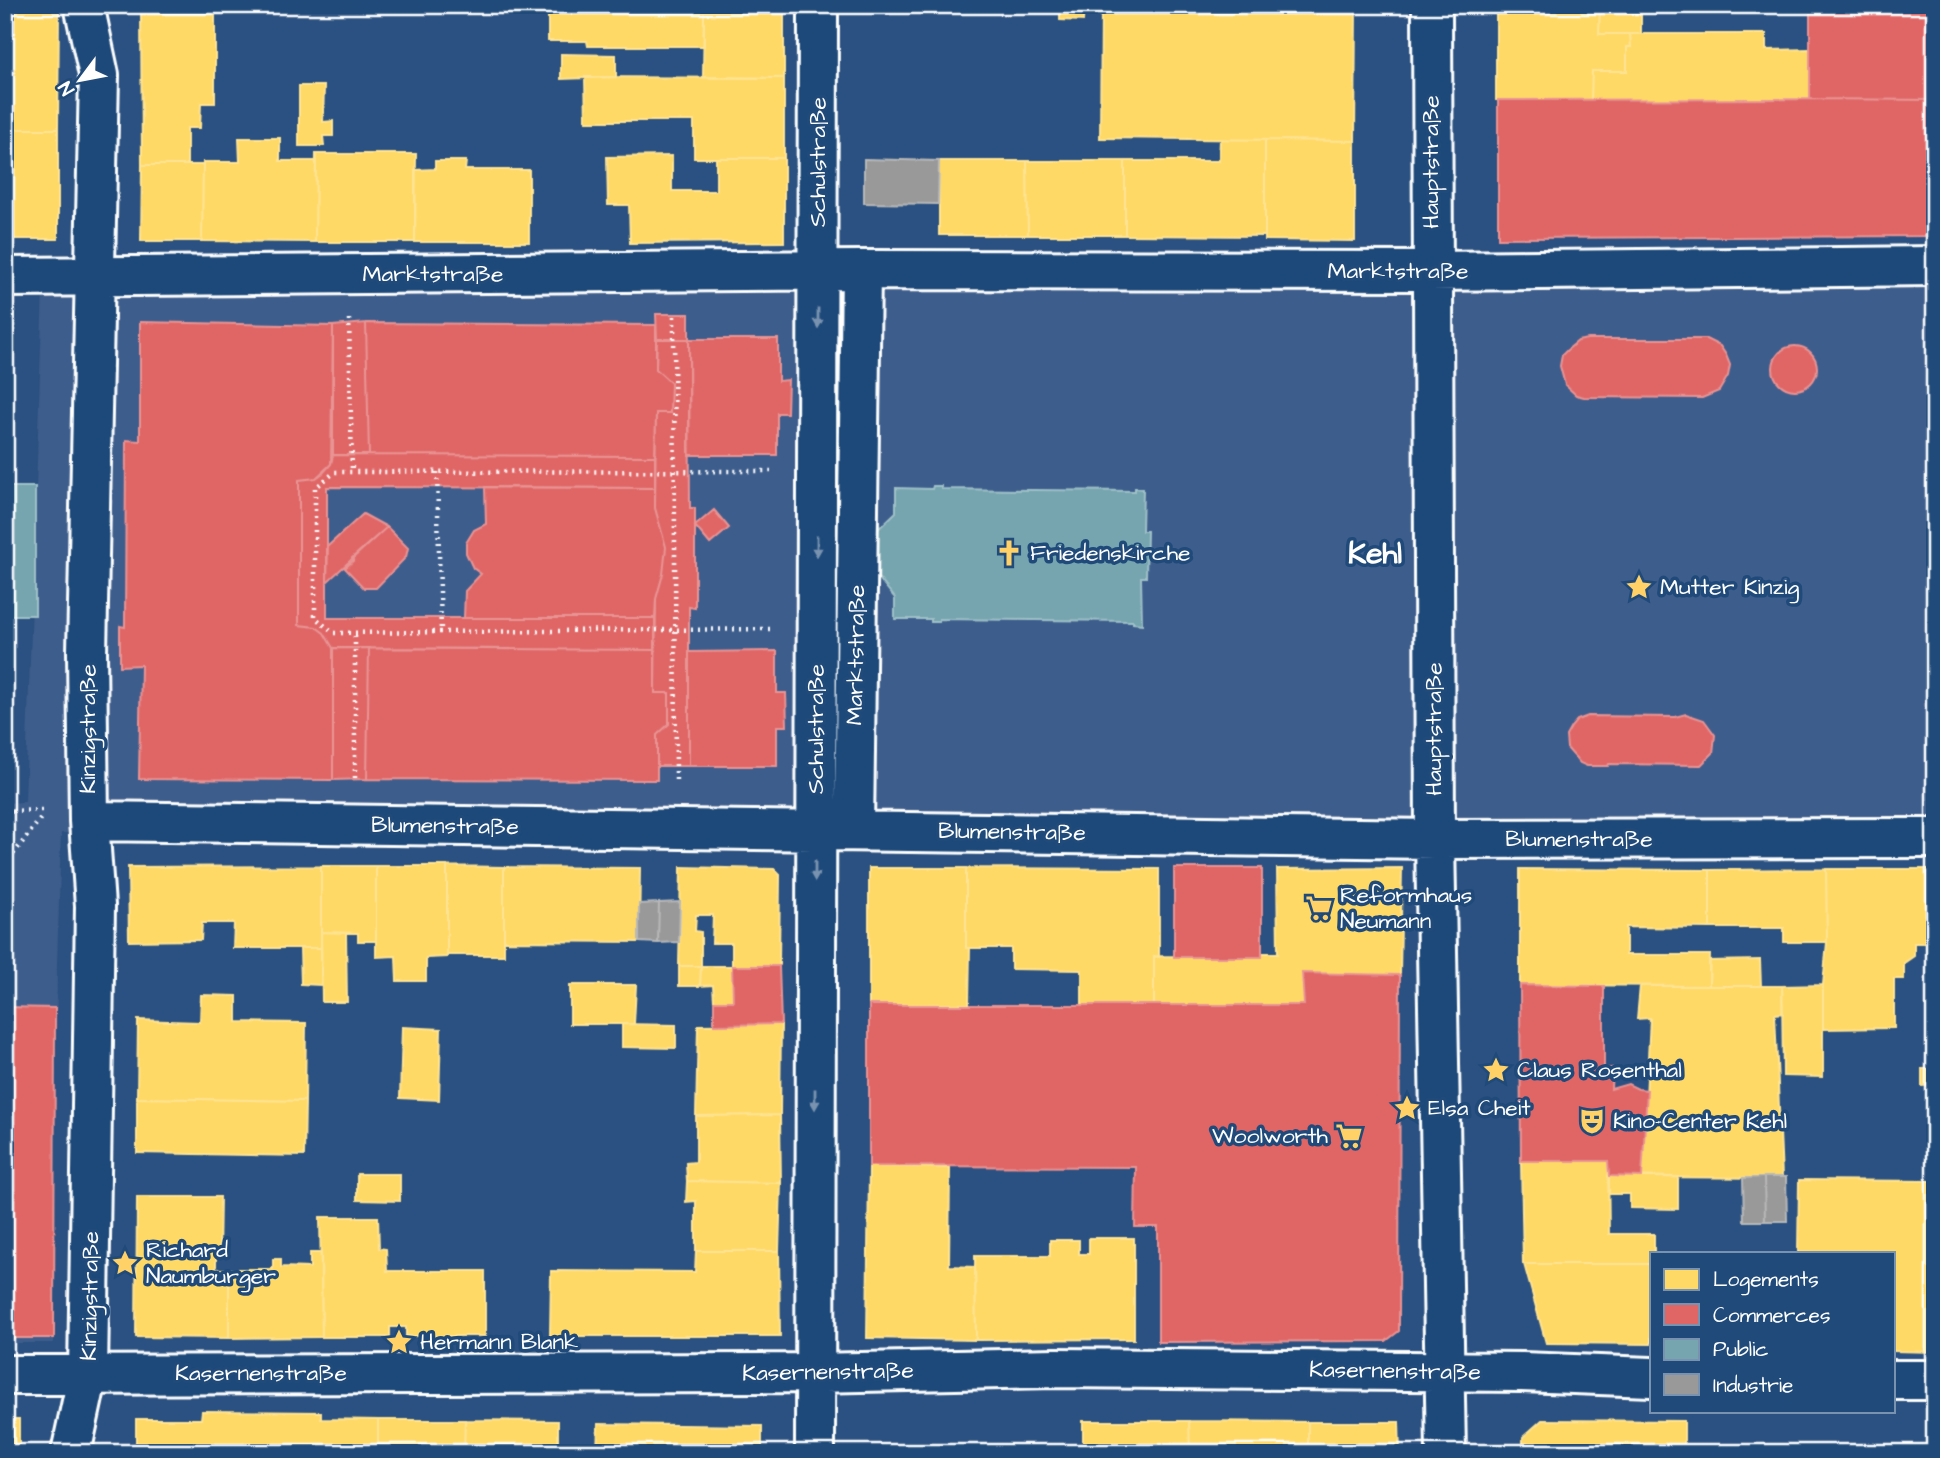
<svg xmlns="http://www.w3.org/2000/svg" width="1940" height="1458" viewBox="0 0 1940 1458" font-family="'Architects Daughter',sans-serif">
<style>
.built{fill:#3d5d8c}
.homes{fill:#ffd966;stroke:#ffe494;stroke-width:2}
.shops{fill:#e06666;stroke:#e99494;stroke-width:2}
.public{fill:#76a5af;stroke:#9fc0c7;stroke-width:2}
.industry{fill:#999;stroke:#b8b8b8;stroke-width:2}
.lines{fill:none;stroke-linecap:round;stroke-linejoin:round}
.street-casing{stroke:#fff;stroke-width:44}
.path{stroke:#fff;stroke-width:4.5;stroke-dasharray:2 5;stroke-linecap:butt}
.street{stroke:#1f4a7a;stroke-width:38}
.oneway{fill:#7992af}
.labels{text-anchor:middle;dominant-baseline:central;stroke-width:7;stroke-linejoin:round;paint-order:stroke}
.street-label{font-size:23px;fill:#fff;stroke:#1f4a7a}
.poi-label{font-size:23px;fill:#fff;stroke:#1f4a7a;text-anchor:start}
.district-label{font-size:30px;font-weight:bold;fill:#fff;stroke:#1f4a7a}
</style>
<rect width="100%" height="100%" fill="#2a5181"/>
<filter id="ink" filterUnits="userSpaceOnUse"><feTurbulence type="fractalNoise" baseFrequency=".0143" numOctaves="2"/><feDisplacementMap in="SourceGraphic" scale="14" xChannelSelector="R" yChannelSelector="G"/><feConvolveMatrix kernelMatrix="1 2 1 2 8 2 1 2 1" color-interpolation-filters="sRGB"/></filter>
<g filter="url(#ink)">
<path class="built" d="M1935,277V822L61,833L57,964L53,1343H5V803L25,802L43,290L796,293Z"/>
<path class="homes" d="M141,5H202V11L141,10Z
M341,5H513V11L341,9Z
M513,5H701V10L513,11Z
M701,5H784V11H704L701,10Z
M1060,5H1084L1083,21L1060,20Z
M1101,5H1356L1355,141L1100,138Z
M1496,5H1600L1599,34H1630L1631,47H1627V71H1592L1591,101L1496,100Z
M1600,5H1641V34H1599Z
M59,8L58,129H5V9Z
M141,10H215V103H201L200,128H187V165H142Z
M548,10L704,11V46H588L587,41H548Z
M704,11H784V78L703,77Z
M1630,34H1766V50L1810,49V99L1591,101L1592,71H1627V47H1631Z
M561,54L616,55V77L561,79Z
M585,77L784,78V158H694V121H586Z
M299,86H324L323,122L333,121V136H323L324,146H299Z
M5,129H58V239H5Z
M239,138H280V161H316L315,242L202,241L203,162H240Z
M1220,140H1265V236L1125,235V161H1219Z
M1265,140L1355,141V241L1265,240Z
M316,154H416L415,242H315Z
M672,156V191H716V158H784V242L630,243L629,205H608L607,157Z
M435,161H466L465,170H529V242H415V170L435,169Z
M939,161H1027L1028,235H939Z
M1027,161H1125V235H1028Z
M142,165H203L202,241H141Z
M321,866H376V941H358V933L321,932Z
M321,866V948H233L234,923H202L201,940L129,941L128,867Z
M376,866H447V957L426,958V981H397L396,956L376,957Z
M447,866L504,867V955H447Z
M504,867L640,868L639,942L504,941Z
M681,867L774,869L780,875L779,966H732V943H712L713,915H696L695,931L701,932V966H679Z
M869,868H966V948H970L969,1004L869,1005Z
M966,868L1159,869V957L1154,956V1005H1082V970L1011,969V948H966Z
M1402,868L1400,975L1302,973L1304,1005H1154V956L1262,957V953H1278L1277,869Z
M1520,869L1710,870V928L1626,927V955H1710L1709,986L1520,985Z
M1826,869H1935V943H1914V956L1904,963V979H1894V1028L1823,1029V985L1827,942Z
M1826,869L1827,942H1784V928H1710V870Z
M321,932L346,933L347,1002H322Z
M300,948H321V985L301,984Z
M1760,960L1761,986H1709V961Z
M679,966H701L700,986H679Z
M701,966H732L733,1001H714L713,985L700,986Z
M570,985H636L634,1024H570Z
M1823,985V1077L1783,1076L1782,986Z
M1640,986H1782L1783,1013L1775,1014L1782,1178L1642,1177L1650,1018L1637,1019Z
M201,995L237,996V1022L306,1023L305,1101L137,1098L138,1020L200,1022Z
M622,1024L676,1025V1048L622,1047Z
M781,1024L780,1115L696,1116L698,1025Z
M402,1027L441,1029L439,1100L400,1098Z
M1922,1069H1935V1085L1922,1086Z
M137,1098L305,1101L304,1156L137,1153Z
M780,1115L781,1183L687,1181L686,1163L696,1162V1116Z
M1521,1161H1608L1609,1234H1654V1253H1651V1264H1523Z
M869,1166L950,1168L949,1266L975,1267L976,1340L867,1338Z
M357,1174H400V1201L357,1200Z
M1609,1176L1678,1177V1209L1630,1208V1194H1609Z
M1799,1180L1935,1181V1352L1893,1351V1253H1798Z
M687,1181L781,1183L779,1251H696V1201L686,1202Z
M137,1197H220L219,1257H216V1269H229V1338L136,1337Z
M320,1217H378L379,1248L386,1249L387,1271H485V1336H406V1327H390V1337H322Z
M1089,1238H1134V1339L976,1340L975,1256H1050V1240H1079V1254H1089Z
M696,1251H779L780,1336H550L551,1271L695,1272Z
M310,1253H321L322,1337L229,1338V1269H273V1259H281V1267L310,1268Z
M1524,1264H1651V1344L1546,1343Z
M202,1411L321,1412V1419L378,1420V1453H136V1419H201Z
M5,1419H19V1453H5Z
M378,1420H465L464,1453H378Z
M465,1420L558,1421V1453H464Z
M1542,1420L1684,1421V1453H1523V1437Z
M1083,1421H1189L1190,1453H1083Z
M1189,1421L1308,1422V1453H1190Z
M1308,1422H1399L1400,1453H1308Z
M598,1424L762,1426V1453H597Z"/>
<path class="shops" d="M1810,5H1935V100L1810,99Z
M1810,99L1935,100V236L1498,238V100Z
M656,314H689V339H657Z
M140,322L333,326L331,464L316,478L299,480V625L316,627L324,633L333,648V780L139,779L141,665L120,666V626L125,627L126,440L140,441Z
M366,323L369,455H333V326Z
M366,323L656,325V369L671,383L670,413H656L655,456L369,455Z
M657,339H689L690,508H695V608L689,607V766H657V735L669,724V693H655L656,599L663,574L666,547L655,508L656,413H670L671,383L656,369Z
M689,339H778V381L788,380L787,413H777V455H689Z
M1587,339H1706L1720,346L1726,355L1730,365L1728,376L1719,391L1702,398L1584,397L1576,395L1565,385L1560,366L1562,355L1567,350L1578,341Z
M1773 368a22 22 0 1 1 44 0a22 22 0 1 1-44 0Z
M333,455L655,456V488L327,487V618H655V650L333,648L324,633L316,627L299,625V480L316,478L323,473L331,464Z
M485,487L655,488V508L666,547L663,574L656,599L655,618H464L465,591L481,574L473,568L466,553V543L474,530L486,524Z
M714,510L729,528L710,544L695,526Z
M363,514L387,527L327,582L328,546Z
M387,527L408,548L406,557L376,588H364L345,568L354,560L352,558Z
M333,648H369L367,779L333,780Z
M369,648L655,650V693H669V724L657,735V780L367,779Z
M777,651V693H786L787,726H777V766H689V652Z
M1686,714L1704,720L1715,735L1713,753L1701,765L1609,764L1608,766H1587L1580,763L1567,748L1566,736L1571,727L1577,720L1588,716L1675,717Z
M1174,868H1262V957H1174Z
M732,966H779L781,1024L714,1025V1001H733Z
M1302,973L1400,975L1399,1331L1386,1341L1158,1342V1227H1135L1136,1167L869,1166V1005H1304Z
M1520,985L1604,986V1069L1612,1068L1611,1089L1628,1084L1638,1089L1647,1090L1642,1177L1609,1176L1608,1161H1521Z
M5,1007L55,1008L54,1338H5Z"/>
<path class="public" d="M933,486H941V489L1135,491V488L1143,489L1142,531H1147L1146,577H1141L1142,624L1133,623V621L939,619V622H931V619H895V598L871,569L870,537L896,512V488L932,489Z
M5,487H35V615H5Z"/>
<path class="industry" d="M864,159L939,161L938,204L864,203Z
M680,902L679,942L658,943L659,903Z
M659,903L658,943L639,942V904Z
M1764,1177H1786L1787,1221H1765Z
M1764,1177L1765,1221H1744L1743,1178Z"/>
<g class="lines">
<g class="street-casing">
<path id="street" d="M1432,5L1435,839L1446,1453
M5,277L861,270L1431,271L1935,266
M89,821L1435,839L1935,838
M854,830L861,270
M5,1375L814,1373L1056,1368L1522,1372L1651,1377
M1893,1380H1935
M71,1453L88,1374L95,906L89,821L87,652L99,75L84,5
M815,1453L818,5"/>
</g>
<path class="path" d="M674,316L676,783
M349,319L352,472
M437,472L441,632
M770,629L333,633L315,617V488L335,472L771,471
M355,778V633
M5,811L43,810
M5,865L41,818"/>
<use href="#street" class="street"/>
</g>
<defs><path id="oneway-solid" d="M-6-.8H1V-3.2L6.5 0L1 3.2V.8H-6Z" transform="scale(1.75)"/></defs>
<g class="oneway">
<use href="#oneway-solid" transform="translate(818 318) rotate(90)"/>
<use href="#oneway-solid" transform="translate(817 546) rotate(90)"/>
<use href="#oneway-solid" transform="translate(815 871) rotate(90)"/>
<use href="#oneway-solid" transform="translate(815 1099) rotate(90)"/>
</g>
</g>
<defs>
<g id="church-bare" transform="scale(2.1)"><path d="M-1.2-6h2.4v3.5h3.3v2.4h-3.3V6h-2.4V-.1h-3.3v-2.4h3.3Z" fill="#ffd166" stroke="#1f4a7a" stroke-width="2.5" paint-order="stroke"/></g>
<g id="sight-bare" transform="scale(2.1)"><path d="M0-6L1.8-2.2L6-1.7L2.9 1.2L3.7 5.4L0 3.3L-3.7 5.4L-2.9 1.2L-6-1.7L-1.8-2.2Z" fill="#ffd166" stroke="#1f4a7a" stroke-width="2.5" paint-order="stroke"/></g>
<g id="supermarket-bare" transform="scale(2.1)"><path d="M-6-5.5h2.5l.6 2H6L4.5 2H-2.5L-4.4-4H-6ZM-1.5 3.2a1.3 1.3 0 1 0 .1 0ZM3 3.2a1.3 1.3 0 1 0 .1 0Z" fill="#ffd166" stroke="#1f4a7a" stroke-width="2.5" paint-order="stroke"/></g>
<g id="theatre-bare" transform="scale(2.1)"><path d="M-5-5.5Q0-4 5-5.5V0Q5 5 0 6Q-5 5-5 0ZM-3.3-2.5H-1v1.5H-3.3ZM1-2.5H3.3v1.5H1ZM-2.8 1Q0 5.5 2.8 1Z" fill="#ffd166" stroke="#1f4a7a" stroke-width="2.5" paint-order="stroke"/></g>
</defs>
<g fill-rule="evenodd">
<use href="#church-bare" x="1009" y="553"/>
<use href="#sight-bare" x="1639" y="587"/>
<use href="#supermarket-bare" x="1319" y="908"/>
<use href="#sight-bare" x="1496" y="1070"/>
<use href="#sight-bare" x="1407" y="1108"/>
<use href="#theatre-bare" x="1592" y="1121"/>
<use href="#supermarket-bare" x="1349" y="1136"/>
<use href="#sight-bare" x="125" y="1263"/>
<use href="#sight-bare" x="399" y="1342"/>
</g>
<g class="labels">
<g class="street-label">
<text transform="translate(818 162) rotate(-90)">Schulstraße</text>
<text transform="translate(1431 162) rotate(-90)">Hauptstraße</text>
<text x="1398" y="271">Marktstraße</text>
<text x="433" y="274">Marktstraße</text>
<text transform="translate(856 655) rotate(-89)">Marktstraße</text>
<text transform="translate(88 729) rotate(-90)">Kinzigstraße</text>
<text transform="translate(816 729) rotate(-90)">Schulstraße</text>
<text transform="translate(1434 729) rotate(-90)">Hauptstraße</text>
<text transform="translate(445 826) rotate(1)">Blumenstraße</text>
<text transform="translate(1012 832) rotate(1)">Blumenstraße</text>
<text x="1579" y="839">Blumenstraße</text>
<text transform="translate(90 1296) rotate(-89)">Kinzigstraße</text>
<text transform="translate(1395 1371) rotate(1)">Kasernenstraße</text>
<text transform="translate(828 1372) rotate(-1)">Kasernenstraße</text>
<text x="261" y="1373">Kasernenstraße</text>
</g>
<g class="poi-label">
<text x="1030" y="553">Friedenskirche</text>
<text x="1660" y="587">Mutter Kinzig</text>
<text x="1340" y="895">Reformhaus<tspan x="1340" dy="26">Neumann</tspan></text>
<text x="1517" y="1070">Claus Rosenthal</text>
<text x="1428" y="1108">Elsa Cheit</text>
<text x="1613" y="1121">Kino-Center Kehl</text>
<text x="1328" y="1136" text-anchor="end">Woolworth</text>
<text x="146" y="1250">Richard<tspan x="146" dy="26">Naumburger</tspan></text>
<text x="420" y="1342">Hermann Blank</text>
</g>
<g class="district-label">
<text x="1375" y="554">Kehl</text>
</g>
</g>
<rect width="1940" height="1458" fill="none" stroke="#1f4a7a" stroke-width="28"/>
<rect x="14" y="14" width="1912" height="1430" fill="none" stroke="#fff" stroke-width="2.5" filter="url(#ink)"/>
<rect x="1650" y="1252" width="245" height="161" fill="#1f4a7a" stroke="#7992af" stroke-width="2"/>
<rect x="1664" y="1269" width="35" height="21" fill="#ffd966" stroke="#7992af" stroke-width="2"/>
<text x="1713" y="1286" font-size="21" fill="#ffffff">Logements</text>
<rect x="1664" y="1304" width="35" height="21" fill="#e06666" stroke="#7992af" stroke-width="2"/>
<text x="1713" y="1322" font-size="21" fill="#ffffff">Commerces</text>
<rect x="1664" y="1339" width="35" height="21" fill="#76a5af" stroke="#7992af" stroke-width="2"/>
<text x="1713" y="1356" font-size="21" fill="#ffffff">Public</text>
<rect x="1664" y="1374" width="35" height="21" fill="#999999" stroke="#7992af" stroke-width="2"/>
<text x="1713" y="1392" font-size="21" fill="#ffffff">Industrie</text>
<g transform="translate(80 80) rotate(238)" stroke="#1f4a7a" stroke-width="5" paint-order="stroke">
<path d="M0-5L12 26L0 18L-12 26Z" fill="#ffffff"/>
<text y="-10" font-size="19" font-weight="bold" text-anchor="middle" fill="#ffffff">N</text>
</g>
</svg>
